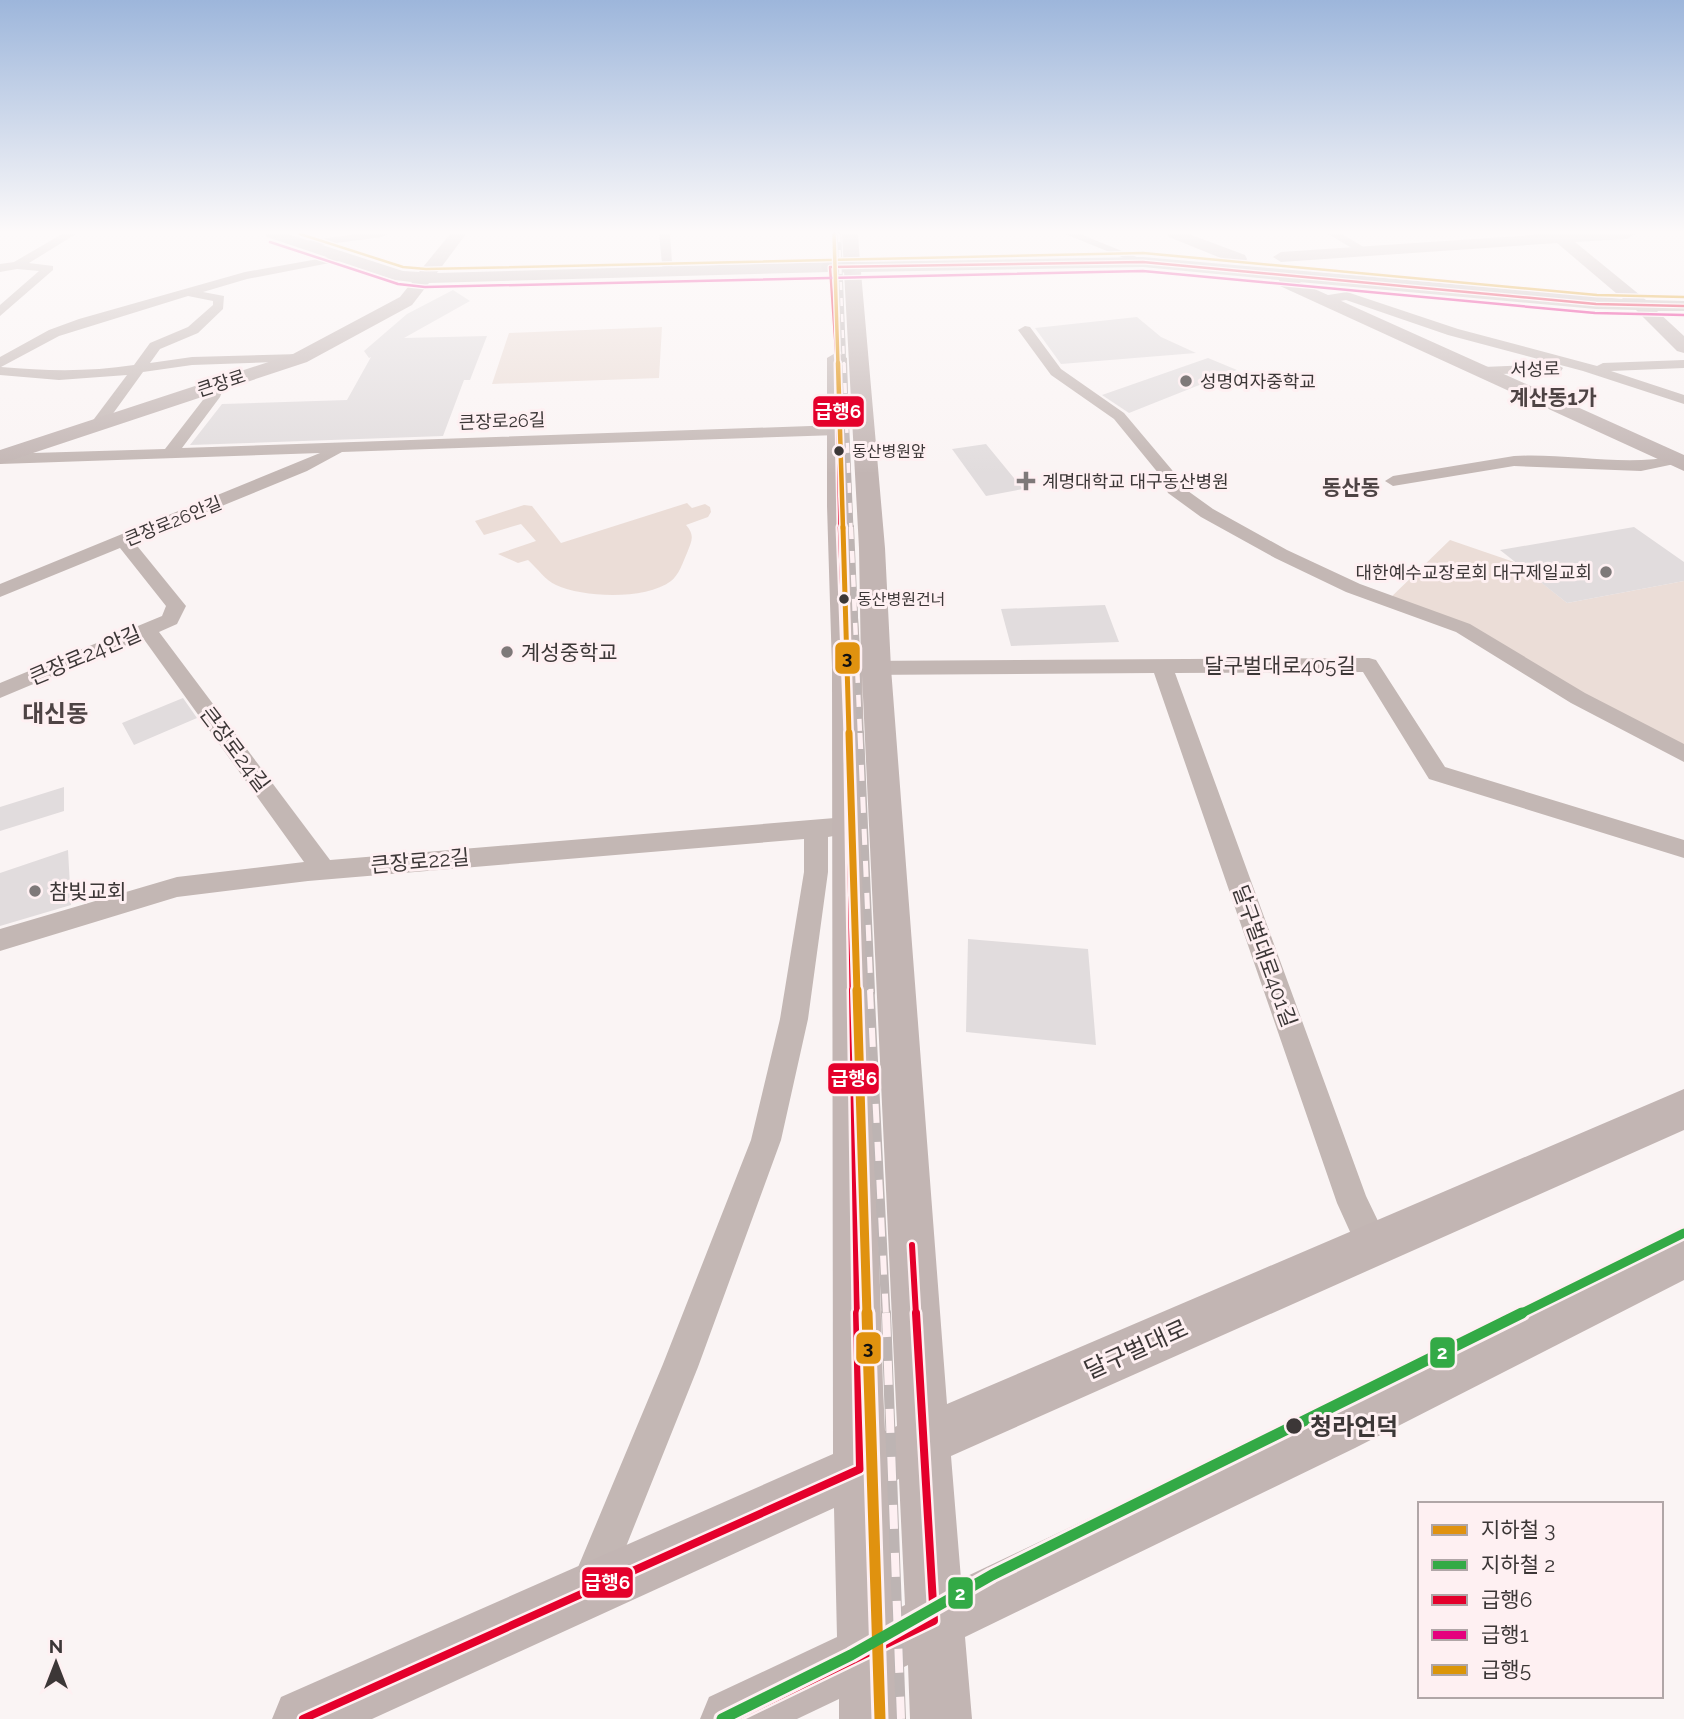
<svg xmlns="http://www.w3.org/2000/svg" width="1684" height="1719" viewBox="0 0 1684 1719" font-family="Raleway,'Noto Sans KR',sans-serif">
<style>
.green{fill:#ebddd7}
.building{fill:#e1dcdd}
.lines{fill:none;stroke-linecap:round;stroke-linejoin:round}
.street{fill:#c3b7b4;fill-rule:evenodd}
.secondary{fill:#c2b5b3;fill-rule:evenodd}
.primary{fill:#bcaeac;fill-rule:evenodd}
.rail-far5-casing{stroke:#bdb4b3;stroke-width:4.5}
.rail-far4-casing{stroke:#bdb4b3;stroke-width:5}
.rail-far3-casing{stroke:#bdb4b3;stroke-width:6}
.rail-far2-casing{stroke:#bdb4b3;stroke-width:8}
.rail-far1-casing{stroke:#bdb4b3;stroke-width:9}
.rail-casing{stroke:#bdb4b3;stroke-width:10}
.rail-far5{stroke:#fef0f2;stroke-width:2.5;stroke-dasharray:8;stroke-linecap:butt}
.rail-far4{stroke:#fef0f2;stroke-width:3.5;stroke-dasharray:10;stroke-linecap:butt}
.rail-far3{stroke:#fef0f2;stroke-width:4.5;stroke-dasharray:12;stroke-linecap:butt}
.rail-far2{stroke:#fef0f2;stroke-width:5;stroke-dasharray:16;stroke-linecap:butt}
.rail-far1{stroke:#fef0f2;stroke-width:6;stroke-dasharray:19;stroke-linecap:butt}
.rail{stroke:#fef0f2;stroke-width:8;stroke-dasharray:24;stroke-linecap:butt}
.bus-1-far5-casing{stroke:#fef0f2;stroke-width:5}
.bus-1-far4-casing{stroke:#fef0f2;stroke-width:7}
.bus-1-far3-casing{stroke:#fef0f2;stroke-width:9}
.bus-1-far2-casing{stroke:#fef0f2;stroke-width:10}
.bus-1-far1-casing{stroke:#fef0f2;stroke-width:11}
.bus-1-casing{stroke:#fef0f2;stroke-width:13}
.bus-2-casing{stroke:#fef0f2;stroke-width:5}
.bus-3-casing{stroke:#fef0f2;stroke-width:5}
.bus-1-far5{stroke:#e4002b;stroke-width:2.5}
.bus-1-far4{stroke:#e4002b;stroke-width:3.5}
.bus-1-far3{stroke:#e4002b;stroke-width:4.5}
.bus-1-far2{stroke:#e4002b;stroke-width:5}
.bus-1-far1{stroke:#e4002b;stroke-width:6}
.bus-1{stroke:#e4002b;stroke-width:8}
.bus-2{stroke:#e5007d;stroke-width:2.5}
.bus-3{stroke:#db9508;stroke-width:2.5}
.metro-1-far5-casing{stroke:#fef0f2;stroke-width:6}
.metro-1-far4-casing{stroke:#fef0f2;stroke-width:8}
.metro-1-far3-casing{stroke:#fef0f2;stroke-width:10}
.metro-1-far2-casing{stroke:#fef0f2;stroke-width:12}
.metro-1-far1-casing{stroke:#fef0f2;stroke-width:14}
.metro-1-casing{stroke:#fef0f2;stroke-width:17}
.metro-2-far1-casing{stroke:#fef0f2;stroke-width:14}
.metro-2-casing{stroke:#fef0f2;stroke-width:17}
.metro-1-far5{stroke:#e0920f;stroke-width:3.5}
.metro-1-far4{stroke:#e0920f;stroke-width:4.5}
.metro-1-far3{stroke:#e0920f;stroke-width:5}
.metro-1-far2{stroke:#e0920f;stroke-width:7}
.metro-1-far1{stroke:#e0920f;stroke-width:9}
.metro-1{stroke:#e0920f;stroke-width:11}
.metro-2-far1{stroke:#33aa46;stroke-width:9}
.metro-2{stroke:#33aa46;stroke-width:11}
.poi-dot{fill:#7e7979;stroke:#fef0f2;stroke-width:2.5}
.bus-dot{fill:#3c3737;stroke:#fef0f2;stroke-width:2.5}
.labels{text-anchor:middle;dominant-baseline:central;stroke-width:6;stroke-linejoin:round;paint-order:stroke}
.far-bus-label{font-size:16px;fill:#3c3737;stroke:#fef0f2;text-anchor:start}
.far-street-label{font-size:18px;fill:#3c3737;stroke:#fef0f2}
.far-poi-label{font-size:18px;fill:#3c3737;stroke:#fef0f2;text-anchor:start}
.far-quarter-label{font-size:21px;font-weight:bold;fill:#4e4344;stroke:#fef0f2}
.poi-label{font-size:21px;fill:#3c3737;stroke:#fef0f2;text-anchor:start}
.street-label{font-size:21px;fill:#3c3737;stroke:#fef0f2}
.quarter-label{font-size:24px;font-weight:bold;fill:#4e4344;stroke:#fef0f2}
.near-street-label{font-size:24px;fill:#3c3737;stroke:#fef0f2}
.near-stop-label{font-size:24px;font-weight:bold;fill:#3c3737;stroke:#fef0f2;text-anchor:start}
.line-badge{stroke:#fef0f2;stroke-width:2.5}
.badge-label{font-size:19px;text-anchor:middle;font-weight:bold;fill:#fff}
.pale-badge-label{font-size:19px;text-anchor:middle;font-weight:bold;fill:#111}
</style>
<rect width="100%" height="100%" fill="#faf4f4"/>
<path class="green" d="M662,327L659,378L492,384L509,333Z
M687,503L692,508L705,504L710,507L711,512L708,517L686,525C695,535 692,541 687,553C683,562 679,575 671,581C646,600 584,598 556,585C546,581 537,568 528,560L518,563L498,554L536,541L521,524L484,535L475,521L524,505L532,506L561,543Z
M1450,540L1517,563L1567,603L1684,581V754L1463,628L1387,601Z"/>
<path class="building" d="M453,290L470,301L404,338L487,336L470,380H464L443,436L190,445L222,404L347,400L371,357L369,358L364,351L407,314Z
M844,317L846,353L835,350L831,318Z
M1137,317L1161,337L1196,353L1061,364L1035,328Z
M1208,358L1237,370L1129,413L1102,395Z
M986,444L1023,489L986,496L952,449Z
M1634,527L1684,562V581L1567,603L1500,550Z
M1105,605L1119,642L1011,646L1001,609Z
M183,698L197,718L134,745L122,723Z
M64,787V811L0,831V807Z
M68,850L71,905L0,926V873Z
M968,939L1088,949L1096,1045L966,1032Z"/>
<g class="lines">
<path class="street" d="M62,234H76L29,263L53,266V270L0,316V305L39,271L17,269L0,272V264L14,262Z
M358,234H388L382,237L305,247L299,244L305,241Z
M659,234H670L673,276L663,273Z
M1065,234H1080L1149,262L1139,264Z
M1328,234H1342L1372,252L1362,254Z
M346,254L350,255V259L247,279L203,292L224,296L223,309L198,333L160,349L150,363L192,357L300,354L307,358L305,361L192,365L143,372L104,426L99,428L91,423L127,375L59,380L0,375V357L49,330L79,319L245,272ZM188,296L213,301V305L188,327L150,343L134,365C89,372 47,371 1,367L59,336Z
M1347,292L1458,329L1597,366L1603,363L1684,360V368L1611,371L1684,395V404L1583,371L1448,335L1346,300L1322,304L1316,300L1322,296Z
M1025,326L1030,327L1061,369L1124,413L1172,470L1181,486L1213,509L1287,550L1360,584L1470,624L1585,693L1684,744V762L1571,703L1456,632L1346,592L1275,558L1201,517L1168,493L1159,474L1114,419L1051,375L1018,330Z
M1556,364L1563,368L1561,371L1483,375L1476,371L1483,367Z
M218,381L225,385L220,397L182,448L838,425L846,430L838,435L342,452L307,471L134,542L186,606L177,624L159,632L330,860L847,817L855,820L859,826L855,832L828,837V872L808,1019L781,1140L698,1367L611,1584L605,1598L591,1604L577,1598L571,1584L663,1364L751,1140L780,1019L804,872V839L308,881L177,897L0,951V929L177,877L304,862L143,638L0,698V683L162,616L166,606L120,548L0,597V584L320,453L0,464V454L165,449L206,396L213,382Z
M1514,456C1569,453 1623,467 1677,456L1683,458L1684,462L1641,471L1514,466L1393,486L1385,481L1393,476Z
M1369,658L1376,660L1445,767L1684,840V858L1429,779L1363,672L1175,673L1366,1196L1389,1244L1385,1256L1373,1260L1361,1256L1337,1203L1154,673L858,675L851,673L848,668L851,663L858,661Z"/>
<path class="secondary" d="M265,234H288L403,271L419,272L450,234H466L437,273L830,262L838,267L830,272L429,283L412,305L307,362L0,464V450L293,354L400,297L412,282L395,280L267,237Z
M842,234H858L860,262L1143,257L1623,299L1557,243L1281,262L1273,257L1281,252L1547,234H1635L1627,239L1575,242L1646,300L1684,301V311H1657L1684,336V353L1677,351L1636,310L1596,309L1299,282L1684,455V471L1280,286L1279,280L1143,267L861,272L885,548L891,668L947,1404L1684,1089V1130L951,1456L961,1579L1317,1410L1684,1231V1280L1355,1448L965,1637L972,1719H910L908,1665L898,1670L901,1719H839V1699L797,1719H700L709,1697L837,1637L834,1508L372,1719H272L281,1697L833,1454L832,668L827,506V358L837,352L847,358L851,506L861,665L859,548ZM862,675L897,1426L885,1431L883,1388ZM899,1479L905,1605L895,1610L888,1484Z
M1167,234H1189L1245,255L1247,259L1245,263H1233L1169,237Z"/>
<path class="primary" d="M830,261H851L860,267L851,273L823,271L821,267L823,263Z"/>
<g class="rail-far5-casing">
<path id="rail-far5" d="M839,234L844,365"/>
</g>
<g class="rail-far4-casing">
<path id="rail-far4" d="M844,363L851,529"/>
</g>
<g class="rail-far3-casing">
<path id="rail-far3" d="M851,527L860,734"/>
</g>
<g class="rail-far2-casing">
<path id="rail-far2" d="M860,733L871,992"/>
</g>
<g class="rail-far1-casing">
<path id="rail-far1" d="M870,990L886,1315"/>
</g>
<g class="rail-casing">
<path id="rail" d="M886,1313L901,1719"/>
</g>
<use href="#rail-far5" class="rail-far5"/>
<use href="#rail-far4" class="rail-far4"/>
<use href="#rail-far3" class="rail-far3"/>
<use href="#rail-far2" class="rail-far2"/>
<use href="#rail-far1" class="rail-far1"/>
<use href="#rail" class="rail"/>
<g class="bus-1-far5-casing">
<path id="bus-1-far5" d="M837,365L830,267L1143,262L1596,304L1684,306"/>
</g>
<g class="bus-1-far4-casing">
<path id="bus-1-far4" d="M837,363L840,529"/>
</g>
<g class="bus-1-far3-casing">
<path id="bus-1-far3" d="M840,527L848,734"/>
</g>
<g class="bus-1-far2-casing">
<path id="bus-1-far2" d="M848,733L852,992"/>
</g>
<g class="bus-1-far1-casing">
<path id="bus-1-far1" d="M852,990L857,1315
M912,1245L916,1315"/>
</g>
<g class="bus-1-casing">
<path id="bus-1" d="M303,1719L860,1469L857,1313
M731,1719L934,1621L916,1313"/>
</g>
<g class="bus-2-casing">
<path id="bus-2" d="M270,242L398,284L425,287L1143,271L1595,313L1684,315"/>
</g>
<g class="bus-3-casing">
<path id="bus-3" d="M300,234L403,267L426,269L1143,253L1597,295L1684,297"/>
</g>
<use href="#bus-1-far5" class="bus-1-far5"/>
<use href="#bus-1-far4" class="bus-1-far4"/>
<use href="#bus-1-far3" class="bus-1-far3"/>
<use href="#bus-1-far2" class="bus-1-far2"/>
<use href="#bus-1-far1" class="bus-1-far1"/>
<use href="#bus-1" class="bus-1"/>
<use href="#bus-2" class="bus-2"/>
<use href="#bus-3" class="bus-3"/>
<g class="metro-1-far5-casing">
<path id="metro-1-far5" d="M834,234L838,365"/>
</g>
<g class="metro-1-far4-casing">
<path id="metro-1-far4" d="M838,363L843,529"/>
</g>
<g class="metro-1-far3-casing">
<path id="metro-1-far3" d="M843,527L849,734"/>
</g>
<g class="metro-1-far2-casing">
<path id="metro-1-far2" d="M849,733L857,992"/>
</g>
<g class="metro-1-far1-casing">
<path id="metro-1-far1" d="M857,990L867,1315"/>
</g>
<g class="metro-1-casing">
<path id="metro-1" d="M867,1313L880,1719"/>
</g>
<g class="metro-2-far1-casing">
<path id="metro-2-far1" d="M1518,1315L1684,1233"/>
</g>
<g class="metro-2-casing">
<path id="metro-2" d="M722,1719L851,1655L992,1575L1522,1313"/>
</g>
<use href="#metro-1-far5" class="metro-1-far5"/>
<use href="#metro-1-far4" class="metro-1-far4"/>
<use href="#metro-1-far3" class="metro-1-far3"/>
<use href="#metro-1-far2" class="metro-1-far2"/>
<use href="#metro-1-far1" class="metro-1-far1"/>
<use href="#metro-1" class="metro-1"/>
<use href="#metro-2-far1" class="metro-2-far1"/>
<use href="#metro-2" class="metro-2"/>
</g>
<linearGradient id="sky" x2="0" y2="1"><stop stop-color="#9db6db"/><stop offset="0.49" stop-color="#fdfafa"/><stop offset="1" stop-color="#fdfafa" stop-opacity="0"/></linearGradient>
<rect width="1684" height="474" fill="url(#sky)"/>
<g class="poi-dot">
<circle cx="1186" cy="381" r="7"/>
<path d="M1022.5 470.5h7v7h7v7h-7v7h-7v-7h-7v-7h7z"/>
<circle cx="1606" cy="572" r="7"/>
<circle cx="507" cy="652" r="7"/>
<circle cx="35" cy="891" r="7"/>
</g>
<g class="bus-dot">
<circle cx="839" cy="451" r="6"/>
<circle cx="844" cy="599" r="6"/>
<circle cx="1294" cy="1426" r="9"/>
</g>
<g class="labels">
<g class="far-bus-label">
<text x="852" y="451">동산병원앞</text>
<text x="857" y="599">동산병원건너</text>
</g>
<g class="far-street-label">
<text transform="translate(1535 369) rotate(-1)">서성로</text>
<text transform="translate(221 383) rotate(-18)">큰장로</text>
<text transform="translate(502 421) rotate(-2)">큰장로26길</text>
<text transform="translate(173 521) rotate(-22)">큰장로26안길</text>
</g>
<g class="far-poi-label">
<text x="1200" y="381">성명여자중학교</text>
<text x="1042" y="481">계명대학교 대구동산병원</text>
<text x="1592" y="572" text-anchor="end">대한예수교장로회 대구제일교회</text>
</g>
<g class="far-quarter-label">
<text x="1553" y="397">계산동1가</text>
<text x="1351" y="487">동산동</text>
</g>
<g class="poi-label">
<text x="521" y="652">계성중학교</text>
<text x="49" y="891">참빛교회</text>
</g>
<g class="street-label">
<text transform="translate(85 655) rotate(-23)">큰장로24안길</text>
<text x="1280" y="665">달구벌대로405길</text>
<text transform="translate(235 749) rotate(53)">큰장로24길</text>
<text transform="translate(420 861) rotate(-5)">큰장로22길</text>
<text transform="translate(1265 956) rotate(70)">달구벌대로401길</text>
</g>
<g class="quarter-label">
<text x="55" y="713">대신동</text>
</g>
<g class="near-street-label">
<text transform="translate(1136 1349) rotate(-24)">달구벌대로</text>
</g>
<g class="near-stop-label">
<text x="1310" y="1426">청라언덕</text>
</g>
</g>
<g class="line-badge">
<rect x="812" y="395" width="53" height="33" rx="7" fill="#e4002b"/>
<rect x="834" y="641" width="27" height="34" rx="7" fill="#e0920f"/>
<rect x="827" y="1062" width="53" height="33" rx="7" fill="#e4002b"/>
<rect x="855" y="1331" width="27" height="34" rx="7" fill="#e0920f"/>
<rect x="1429" y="1336" width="27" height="33" rx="7" fill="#33aa46"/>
<rect x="581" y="1566" width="53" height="33" rx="7" fill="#e4002b"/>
<rect x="947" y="1576" width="27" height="34" rx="7" fill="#33aa46"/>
</g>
<g class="badge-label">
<text x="838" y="418">급행6</text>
<text x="854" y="1085">급행6</text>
<text x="1442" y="1359">2</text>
<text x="607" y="1589">급행6</text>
<text x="960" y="1600">2</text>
</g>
<g class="pale-badge-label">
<text x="847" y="664">3</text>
<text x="868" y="1354">3</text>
</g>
<rect x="1418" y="1502" width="245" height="196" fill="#fef0f2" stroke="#b0a6a7" stroke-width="2"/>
<rect x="1432" y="1525" width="35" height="10" fill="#e0920f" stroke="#b0a6a7" stroke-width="2"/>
<text x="1481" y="1537" font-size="21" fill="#3c3737">지하철 3</text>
<rect x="1432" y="1560" width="35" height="10" fill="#33aa46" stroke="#b0a6a7" stroke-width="2"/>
<text x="1481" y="1572" font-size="21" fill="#3c3737">지하철 2</text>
<rect x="1432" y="1595" width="35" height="10" fill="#e4002b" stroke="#b0a6a7" stroke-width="2"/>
<text x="1481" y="1607" font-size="21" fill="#3c3737">급행6</text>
<rect x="1432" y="1630" width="35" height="10" fill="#e5007d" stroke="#b0a6a7" stroke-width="2"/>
<text x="1481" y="1642" font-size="21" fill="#3c3737">급행1</text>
<rect x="1432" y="1665" width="35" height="10" fill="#db9508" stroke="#b0a6a7" stroke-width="2"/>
<text x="1481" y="1677" font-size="21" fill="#3c3737">급행5</text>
<g transform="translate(56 1663)" stroke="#fef0f2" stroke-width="5" paint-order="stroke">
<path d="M0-5L12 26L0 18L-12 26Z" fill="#3c3737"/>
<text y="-10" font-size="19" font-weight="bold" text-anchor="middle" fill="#3c3737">N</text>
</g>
</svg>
